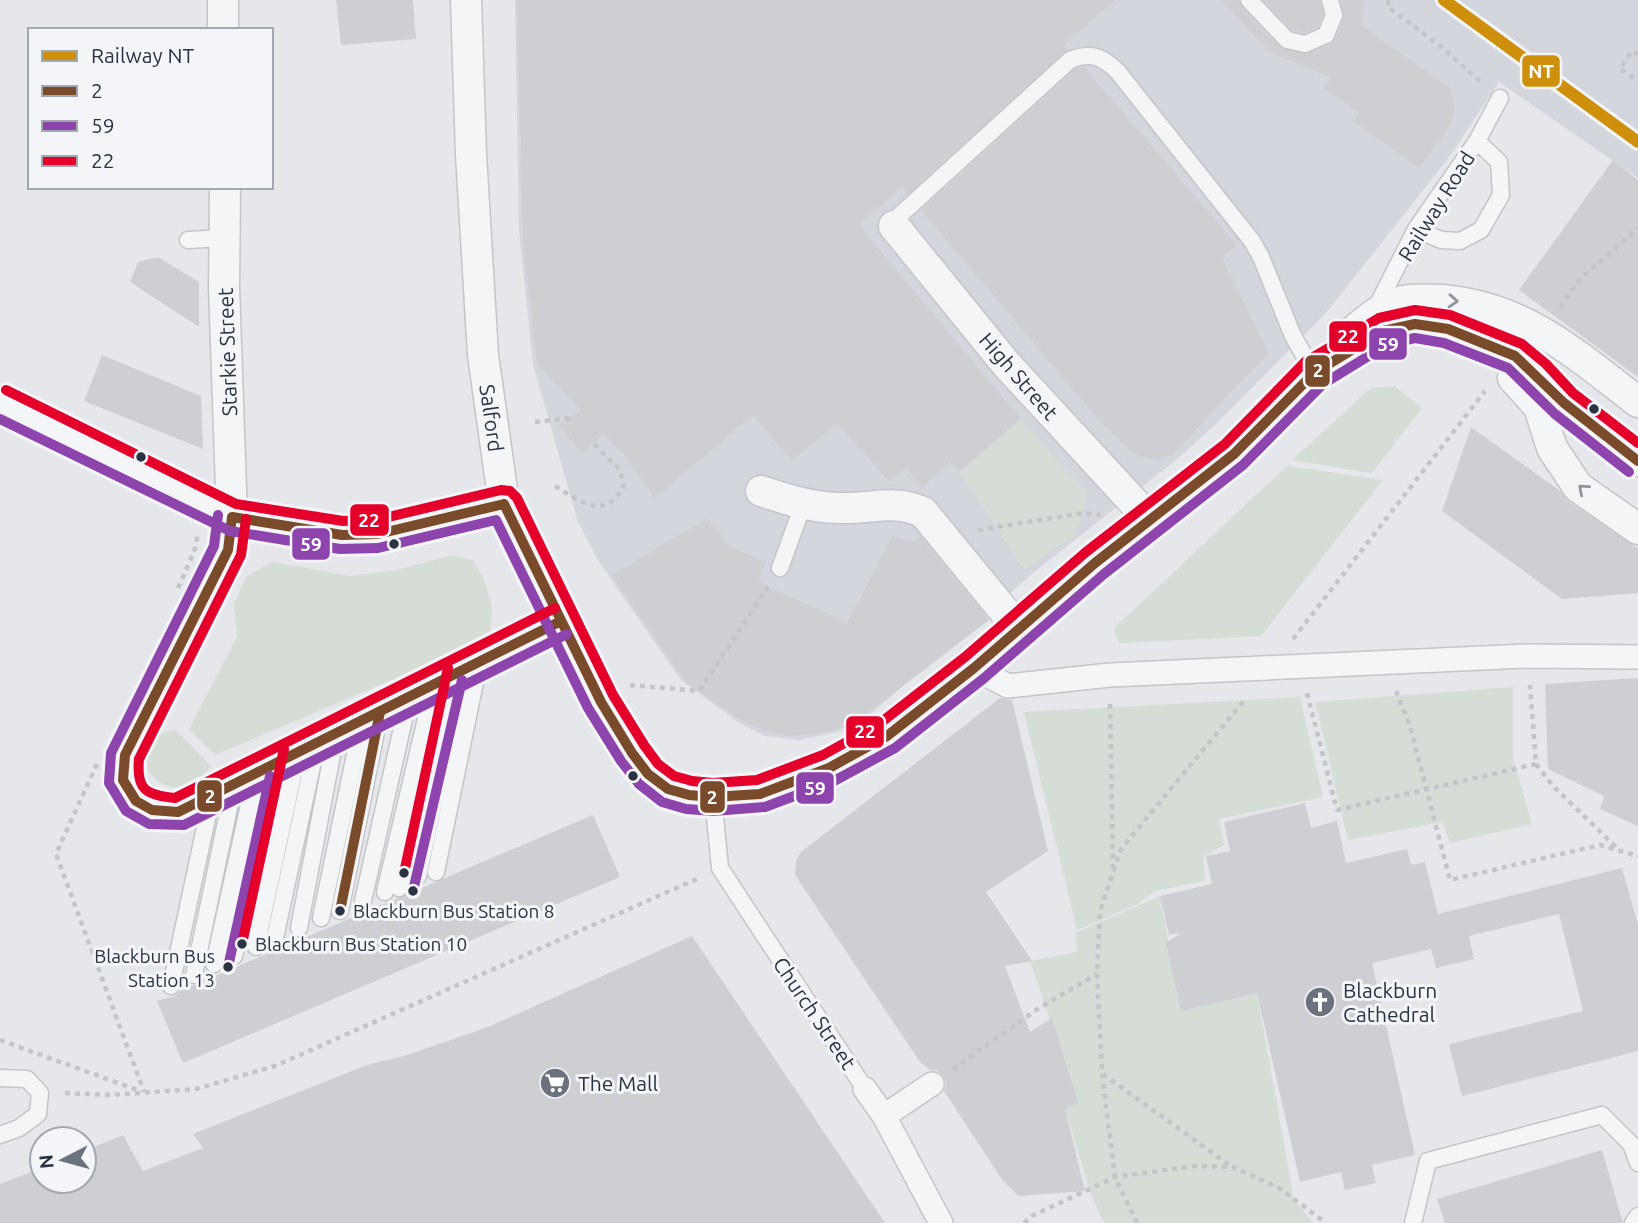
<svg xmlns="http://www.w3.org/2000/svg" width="1638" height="1223" viewBox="0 0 1638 1223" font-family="Ubuntu,sans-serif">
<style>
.built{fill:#d4d6dd}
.green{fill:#d5ddd6}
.building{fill:#cdcfd2}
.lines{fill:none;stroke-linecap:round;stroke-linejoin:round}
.service-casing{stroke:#c3c5c8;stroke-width:19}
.pedestrian-casing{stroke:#c3c5c8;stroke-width:26}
.minor-casing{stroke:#c3c5c8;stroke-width:33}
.path{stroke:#c4c5c9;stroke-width:4.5;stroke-dasharray:5 5;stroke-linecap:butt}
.service{stroke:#f4f5f6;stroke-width:16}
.pedestrian{stroke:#f4f5f6;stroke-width:23}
.minor{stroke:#f4f5f6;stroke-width:30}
.bus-1-casing{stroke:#f3f5f8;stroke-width:16}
.bus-2-casing{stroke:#f3f5f8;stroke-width:16}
.bus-3-casing{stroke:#f3f5f8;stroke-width:16}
.bus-1{stroke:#7a4b2a;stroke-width:10}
.bus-2{stroke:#8e44ad;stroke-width:10}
.bus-3{stroke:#e4002b;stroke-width:10}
.rail-1-casing{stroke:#f3f5f8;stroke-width:18}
.rail-1{stroke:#ce8f0d;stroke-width:12}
.oneway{stroke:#90949c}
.bus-dot{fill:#2b3343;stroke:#f3f5f8;stroke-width:2.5}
.labels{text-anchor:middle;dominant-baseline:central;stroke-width:6;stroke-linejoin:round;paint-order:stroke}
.bus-label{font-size:19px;fill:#2b3343;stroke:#f3f5f8;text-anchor:start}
.street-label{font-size:21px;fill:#2b3343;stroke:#f3f5f8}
.poi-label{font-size:21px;fill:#2b3343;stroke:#f3f5f8;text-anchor:start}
.line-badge{stroke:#f3f5f8;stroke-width:2.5}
.badge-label{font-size:19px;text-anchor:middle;font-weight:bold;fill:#fff}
</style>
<rect width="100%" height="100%" fill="#e5e7ea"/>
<path class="built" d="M515,0H1638V178L1499,82L1447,160L1326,313L1216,424L1176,460L1032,574L873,712L840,731L800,740L764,736L738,722L681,680L599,562L578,522L533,364L519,231Z"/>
<path class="green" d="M1394,386L1422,408L1372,473L1292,460L1371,388Z
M1021,419L1086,492L1083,513L1074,536L1024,570L959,472Z
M1287,466L1383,480L1261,636L1120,643L1116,637L1114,628Z
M453,555L473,560L485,582L492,608L490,640L479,654L448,656L215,755L189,729L237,637L234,603L247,576L272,562L350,576L397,570Z
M1513,687V758L1532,824L1450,843L1442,822L1348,840L1315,702Z
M1300,697L1323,797L1219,819L1224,845L1203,857L1205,881L1155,891L1136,905L1077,930L1024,712Z
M176,730L211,766C206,772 201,778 195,782C176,794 150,785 147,762C146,753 150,743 153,734Z
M1160,896L1181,1011L1257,993L1294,1199L1313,1223H1104L1091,1195L1065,1109L1078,1102L1030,961L1077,952L1075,933Z"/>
<path class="building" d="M336,0H413L416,39L341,45Z
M517,0H1115L1064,45L1068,49L908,194L902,187L859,225L1021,419L959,472L949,461L923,488L907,468L889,481L837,423L792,461L753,415L655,498L624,455L604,434L581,453L559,426L581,410L537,364L523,241Z
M1221,0H1239L1241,7L1279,47L1304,54L1330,45L1335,40L1344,18L1341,0H1364L1362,26L1451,89L1454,106L1452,123L1419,168L1353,121L1359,113L1322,87L1332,78L1270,52Z
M1263,0H1320L1323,14L1318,27L1304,33L1292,30Z
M1084,67L1237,245L1222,257L1269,354L1222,401L1173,455L1159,460L1142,457L1129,450L1099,420L921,210L1075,69Z
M1613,160L1638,180V377L1519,290Z
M158,257L199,282V327L130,282L138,262Z
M102,355L201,396L203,449L84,401Z
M1471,427L1560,491L1568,501L1638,548V593L1562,599L1442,511Z
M708,518L728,545L766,563L758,581L847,623L892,536L913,541L920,536L989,620L852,725L816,734L791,736L767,732L742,721L687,684L612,575Z
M1638,678V826L1600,809L1604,796L1548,769L1545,684Z
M1000,698L1012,700L1048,851L986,892L1032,961L1005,966L1030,1032L1052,1018L1078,1102L1065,1109L1085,1191L1018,1196L1001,1178L944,1091L946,1084L943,1076L938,1071L930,1070L920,1062L795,875L796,861L801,852Z
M1305,803L1311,828L1337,821L1346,863L1407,849L1411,865L1425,862L1438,914L1622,868L1638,925V1051L1462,1096L1449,1044L1583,1011L1559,914L1469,936L1474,959L1436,968L1431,949L1372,963L1415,1155L1372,1165L1376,1183L1345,1190L1341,1172L1300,1182L1257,993L1181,1011L1166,943L1181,933L1169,935L1160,896L1212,884L1206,856L1230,851L1224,822Z
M593,815L620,877L183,1063L157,1001L175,996L180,991Z
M692,936L885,1223H0V1184L42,1168V1181H84V1151L123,1135L143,1171L203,1148L193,1134L367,1065L407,1055L488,1027Z
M1602,1150L1623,1223H1445L1437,1199Z"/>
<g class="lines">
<g class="service-casing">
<path id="service" d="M1249,0L1287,40L1305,44L1326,35L1334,15L1330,0
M894,226L900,215L911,205L1070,60C1091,52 1102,56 1118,72L1252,241L1261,257L1293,336L1314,373
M1416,229L1441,240L1460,241L1481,230L1501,195L1499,162L1477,141
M188,240L225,238
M1375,310L1416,229L1477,141L1500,98
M232,517L228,550L125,755L123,780L136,801L152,810L178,812L561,621
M780,568L803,505
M713,797L720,868L865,1089
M436,872L479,663
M418,876L462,671
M399,888L448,677
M385,892L434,685
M363,901L409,697
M340,911L380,712
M321,918L362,721
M299,928L336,734
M275,938L317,743
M256,947L298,752
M234,956L280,762
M214,964L256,773
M194,975L234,784
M171,986L212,795
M0,1078L27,1079L40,1093L38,1114L19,1128L0,1135
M1413,1223L1428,1161L1602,1115L1631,1144L1638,1163
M1633,1223L1638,1216"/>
</g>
<g class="pedestrian-casing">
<path id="pedestrian" d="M974,668L1008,686L1110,675L1528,656L1638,657
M865,1089L884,1116L941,1223
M884,1116L932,1084"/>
</g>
<g class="minor-casing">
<path id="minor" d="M223,0V30
M466,0L471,154L483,355L504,504L601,702L648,774L668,789L689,795L713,797L760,794L829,768L887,736L974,668L1095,563L1234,454L1314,373L1383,331L1415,324L1448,329L1515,356L1536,374L1564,403L1638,461
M225,187L224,287L232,517
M894,226L1007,365L1151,521
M1350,334C1365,322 1380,307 1399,302C1412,298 1429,300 1442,300C1525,307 1575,354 1638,402
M1513,378L1539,407L1552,448L1578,487L1638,529
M0,403L232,517L342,535L378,534L504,504
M761,491C788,500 813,508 842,508C872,509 894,499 923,512L1018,628"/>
</g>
<path class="path" d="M1388,0V7L1440,46L1482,83
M1638,55L1632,51L1620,69L1638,81
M1560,307L1581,278L1638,228
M535,422L570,418
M555,486C581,502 606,522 624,485L619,469L593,443
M978,530L1083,513L1101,515
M178,588L194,552L198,534
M1293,639L1485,391
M630,685L699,691L768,587
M1396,691L1410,726L1450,880L1600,845L1638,856
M1307,693L1337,810L1536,764L1530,685
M1110,704L1113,867
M97,764L56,854L144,1092
M1536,764L1553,786L1618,849
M0,1040L140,1091
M953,1069L1039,1008L1097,974
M1103,1074L1232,1167
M65,1093L111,1095L196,1089L275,1066L699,878
M1024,1223L1032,1216L1115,1177L1194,1166L1233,1167L1279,1188L1326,1223
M1137,1223L1115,1177L1102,1073L1097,974L1100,911L1121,849L1246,698"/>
<use href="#service" class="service"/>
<use href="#pedestrian" class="pedestrian"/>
<use href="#minor" class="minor"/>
<g class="bus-1-casing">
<path id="bus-1" d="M504,504L601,702L632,753L648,774L668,789L689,795L713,797L760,794L829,768L887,736L974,668L1095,563L1234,454L1314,373L1383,331L1415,324L1448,329L1515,356L1564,403L1638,461
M232,517L228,550L125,755L123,780L136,801L152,810L178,812L561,621
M232,517L342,535L378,534L504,504
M340,911L380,712"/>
</g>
<g class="bus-2-casing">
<path id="bus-2" d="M0,419L230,531L340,549L378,548L496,520L588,708L621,761L639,784L662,802L686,809L714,811L765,807L834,781L895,748L983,679L1104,574L1243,465L1323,384L1388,344L1415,338L1444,343L1508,368L1555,414L1629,472
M218,515L214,546L111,753L109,783L126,811L149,824L184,825L567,634
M413,891L462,680
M228,967L270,776"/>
</g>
<g class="bus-3-casing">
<path id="bus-3" d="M6,390L236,504L343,521L376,520L501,490L510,491L517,498L613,695L644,745L658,764L674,776L692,781L713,783L757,780L823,755L879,724L965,657L1086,552L1225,444L1305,362L1379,318L1415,310L1450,315L1522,344L1546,364L1573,393L1638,443
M246,519L241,555L139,759C136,790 146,795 175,798L555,608
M404,873L448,668
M242,944L284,749"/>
</g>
<use href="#bus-1" class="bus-1"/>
<use href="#bus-2" class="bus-2"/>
<use href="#bus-3" class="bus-3"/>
<g class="rail-1-casing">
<path id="rail-1" d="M1444,0L1638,142"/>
</g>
<use href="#rail-1" class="rail-1"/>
</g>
<defs><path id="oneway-chevron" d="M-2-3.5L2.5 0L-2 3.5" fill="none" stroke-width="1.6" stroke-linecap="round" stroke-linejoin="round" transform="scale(1.75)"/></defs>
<g class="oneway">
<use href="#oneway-chevron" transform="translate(1453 301) rotate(4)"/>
<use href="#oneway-chevron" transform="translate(1583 489) rotate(-139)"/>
</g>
<defs>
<g id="church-disc" transform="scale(1.575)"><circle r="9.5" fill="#6c727d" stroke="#f3f5f8"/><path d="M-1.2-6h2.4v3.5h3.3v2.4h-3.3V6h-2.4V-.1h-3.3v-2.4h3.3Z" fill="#fff"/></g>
<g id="supermarket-disc" transform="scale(1.575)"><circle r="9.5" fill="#6c727d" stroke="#f3f5f8"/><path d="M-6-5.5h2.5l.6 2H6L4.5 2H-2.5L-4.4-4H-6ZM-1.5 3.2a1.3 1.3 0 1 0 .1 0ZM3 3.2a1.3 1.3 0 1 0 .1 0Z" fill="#fff"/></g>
</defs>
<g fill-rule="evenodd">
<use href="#church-disc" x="1320" y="1002"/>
<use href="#supermarket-disc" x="555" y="1083"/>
</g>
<g class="bus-dot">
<circle cx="1594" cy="409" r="6"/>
<circle cx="141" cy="457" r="6"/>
<circle cx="394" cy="544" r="6"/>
<circle cx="633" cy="776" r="6"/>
<circle cx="404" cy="873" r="6"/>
<circle cx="413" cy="891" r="6"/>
<circle cx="340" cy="911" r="6"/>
<circle cx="242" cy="944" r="6"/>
<circle cx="228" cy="967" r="6"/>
</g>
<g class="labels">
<g class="bus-label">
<text x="353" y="911">Blackburn Bus Station 8</text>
<text x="255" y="944">Blackburn Bus Station 10</text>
<text x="215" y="956" text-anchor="end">Blackburn Bus<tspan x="215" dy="24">Station 13</tspan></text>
</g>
<g class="street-label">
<text transform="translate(1436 206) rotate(-58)">Railway Road</text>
<text transform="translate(227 352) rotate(-92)">Starkie Street</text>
<text transform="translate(1019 376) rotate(49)">High Street</text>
<text transform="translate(492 418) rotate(82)">Salford</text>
<text transform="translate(815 1013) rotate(56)">Church Street</text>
</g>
<g class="poi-label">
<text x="1343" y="990">Blackburn<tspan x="1343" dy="24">Cathedral</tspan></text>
<text x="578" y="1083">The Mall</text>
</g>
</g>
<g class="line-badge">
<rect x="1521" y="54" width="40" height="34" rx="7" fill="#ce8f0d"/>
<rect x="1328" y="320" width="40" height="33" rx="7" fill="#e4002b"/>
<rect x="1368" y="327" width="40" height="34" rx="7" fill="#8e44ad"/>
<rect x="1304" y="354" width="27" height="34" rx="7" fill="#7a4b2a"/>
<rect x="349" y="503" width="41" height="34" rx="7" fill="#e4002b"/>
<rect x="291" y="527" width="40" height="34" rx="7" fill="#8e44ad"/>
<rect x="845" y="715" width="40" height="34" rx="7" fill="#e4002b"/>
<rect x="795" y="771" width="40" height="34" rx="7" fill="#8e44ad"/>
<rect x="196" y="779" width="27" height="34" rx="7" fill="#7a4b2a"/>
<rect x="699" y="780" width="27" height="34" rx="7" fill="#7a4b2a"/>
</g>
<g class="badge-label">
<text x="1541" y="78">NT</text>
<text x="1348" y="343">22</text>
<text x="1388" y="351">59</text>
<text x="1318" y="377">2</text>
<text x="369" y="527">22</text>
<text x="311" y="551">59</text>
<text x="865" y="738">22</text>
<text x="815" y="795">59</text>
<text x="210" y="803">2</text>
<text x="712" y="804">2</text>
</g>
<rect x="28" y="28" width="245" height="161" fill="#f3f5f8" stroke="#a3a7b0" stroke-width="2"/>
<rect x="42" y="51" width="35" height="10" fill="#ce8f0d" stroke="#a3a7b0" stroke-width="2"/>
<text x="91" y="63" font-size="21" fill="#2b3343">Railway NT</text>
<rect x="42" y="86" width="35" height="10" fill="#7a4b2a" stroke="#a3a7b0" stroke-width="2"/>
<text x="91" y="98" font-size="21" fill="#2b3343">2</text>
<rect x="42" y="121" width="35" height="10" fill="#8e44ad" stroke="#a3a7b0" stroke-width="2"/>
<text x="91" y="133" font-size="21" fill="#2b3343">59</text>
<rect x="42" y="156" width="35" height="10" fill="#e4002b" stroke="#a3a7b0" stroke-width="2"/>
<text x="91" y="168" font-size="21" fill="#2b3343">22</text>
<g transform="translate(63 1160) rotate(264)"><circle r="33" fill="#f3f5f8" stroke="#a3a7b0" stroke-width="2"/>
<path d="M0-5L12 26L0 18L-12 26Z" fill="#6c727d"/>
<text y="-10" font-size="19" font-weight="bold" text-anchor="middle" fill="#2b3343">N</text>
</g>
</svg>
